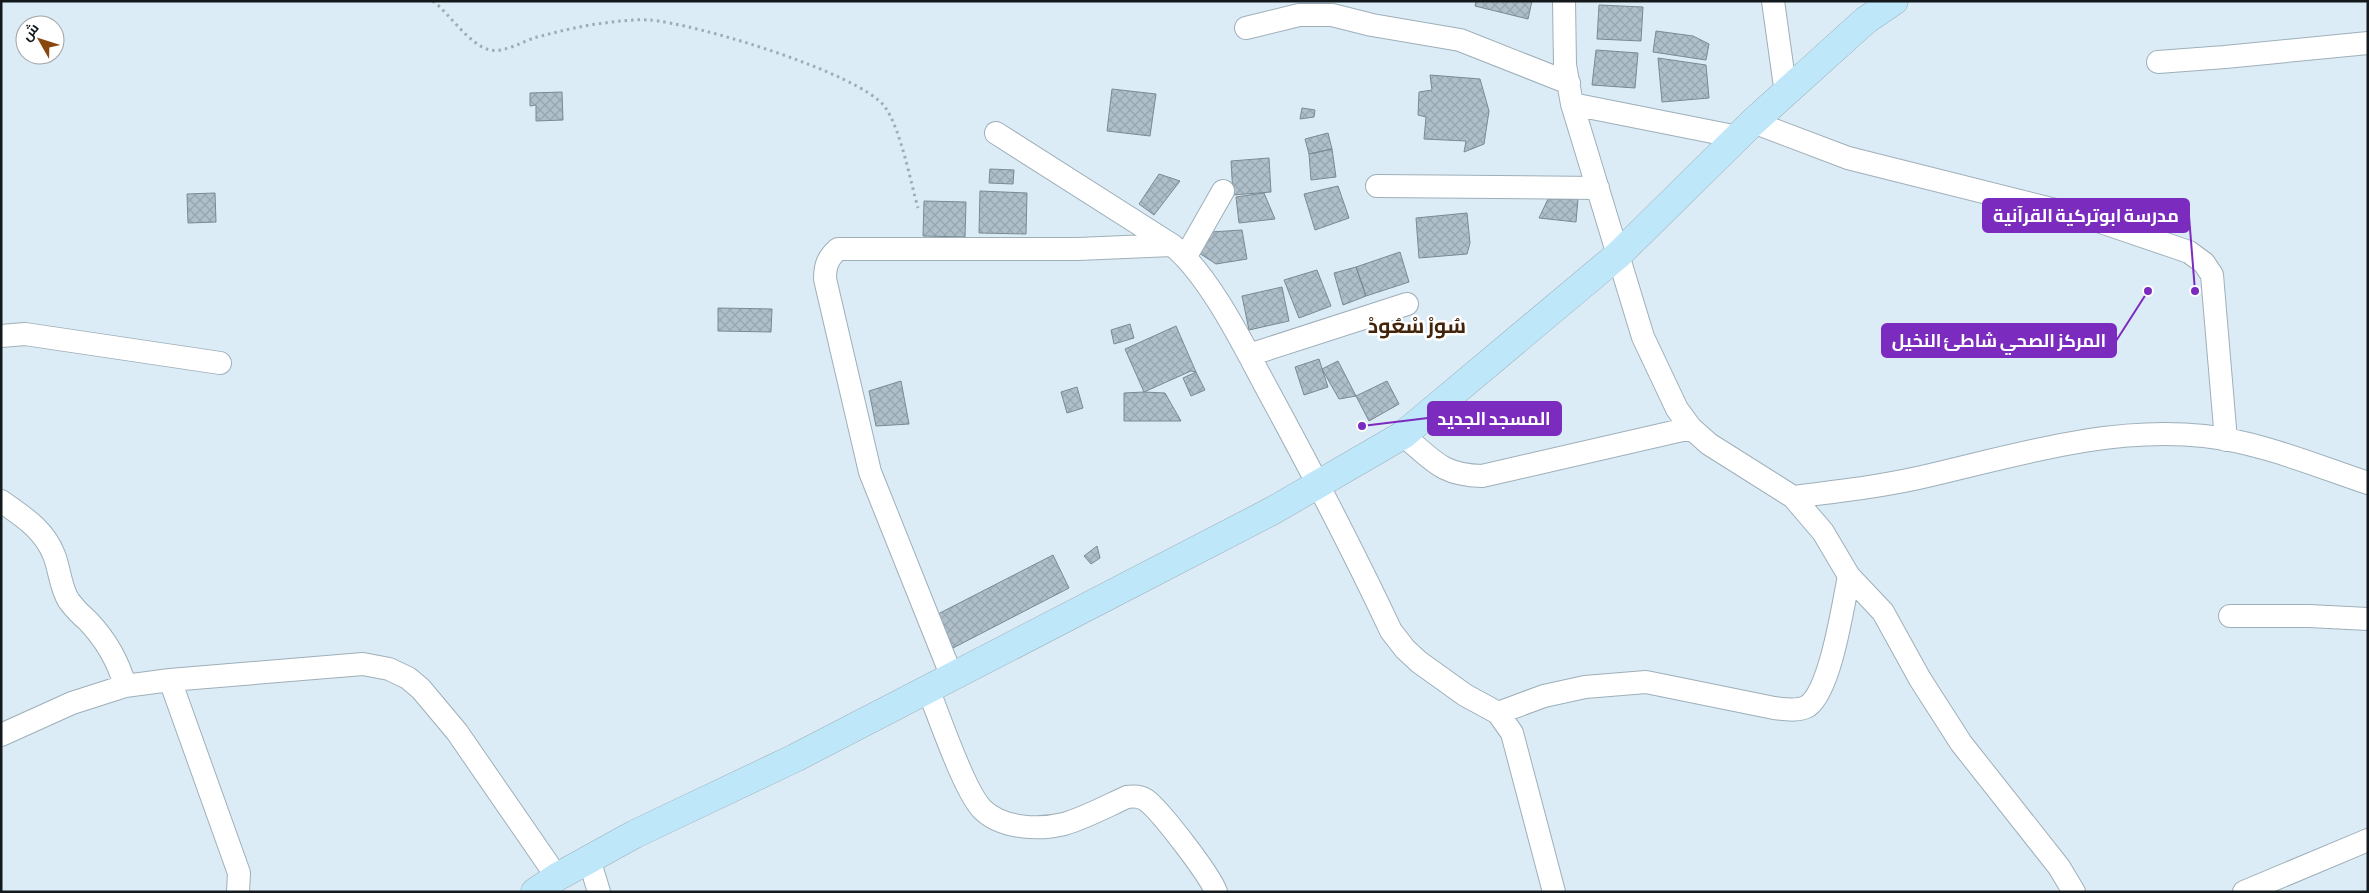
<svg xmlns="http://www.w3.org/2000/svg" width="2369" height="893" viewBox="0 0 2369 893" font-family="'Asap Condensed',Cairo,sans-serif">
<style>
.building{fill:url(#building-cross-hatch);stroke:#7a8a93}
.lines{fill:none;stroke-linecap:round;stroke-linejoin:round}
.street-casing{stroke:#9eafb9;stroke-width:24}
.secondary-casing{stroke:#9eafb9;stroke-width:29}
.path{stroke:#9facb4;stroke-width:3;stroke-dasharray:2.5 4;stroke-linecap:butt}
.street{stroke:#fff;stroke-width:22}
.secondary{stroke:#bfe7fa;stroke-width:28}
.labels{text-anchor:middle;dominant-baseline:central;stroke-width:5;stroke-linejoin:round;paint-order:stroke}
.district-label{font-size:21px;font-weight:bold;fill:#43240b;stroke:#fff}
.leader{fill:none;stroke:#7b2cbf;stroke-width:2}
.callout-dot{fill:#7b2cbf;stroke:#fff;stroke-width:2}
.callout{fill:#7b2cbf;stroke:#7b2cbf;stroke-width:2}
.callout-label{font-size:18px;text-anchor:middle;font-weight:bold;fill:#fff}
</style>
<defs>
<pattern id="building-cross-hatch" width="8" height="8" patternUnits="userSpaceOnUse" patternTransform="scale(1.25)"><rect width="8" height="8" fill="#afbfca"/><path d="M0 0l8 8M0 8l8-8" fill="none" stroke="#96a4ad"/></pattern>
</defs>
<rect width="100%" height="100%" fill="#dbecf6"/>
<path class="building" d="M1476,1H1532L1528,19L1475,6Z
M1599,5L1643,7L1641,41L1597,39Z
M1656,31L1693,36L1709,44L1706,60L1653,52Z
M1596,50L1638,53L1635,88L1592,85Z
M1658,58L1706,65L1709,98L1662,102Z
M1430,75L1480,79L1489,111L1484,144L1464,152L1466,141L1424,139L1426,117L1418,115L1419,92L1432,90Z
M1112,89L1156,94L1150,136L1107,131Z
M562,92L563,120L536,121V105L530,106V93Z
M1302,108L1315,110L1314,117L1300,119Z
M1328,133L1332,149L1309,154L1305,139Z
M1332,149L1336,177L1311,180L1309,154Z
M1269,158L1271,192L1233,195L1231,161Z
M990,169L1014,170L1013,184L989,183Z
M1159,174L1180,181L1154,215L1139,204Z
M1338,186L1349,218L1315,230L1304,194Z
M980,191L1027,193L1026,234L979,233Z
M215,193L216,222L188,223L187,194Z
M1264,193L1275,219L1239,223L1236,197Z
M1548,199H1578L1576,222L1539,218Z
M924,201L966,202L965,237L923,236Z
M1467,213L1470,243L1467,254L1419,258L1416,218Z
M1242,230L1247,259L1216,264L1196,251L1211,232Z
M1400,252L1409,282L1366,296L1356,267Z
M1356,267L1366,296L1343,305L1334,273Z
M1317,270L1331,306L1299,318L1284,280Z
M1282,287L1289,321L1249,330L1242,296Z
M718,308L772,309L771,332L718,331Z
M1130,324L1134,338L1114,344L1111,330Z
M1176,326L1196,372L1191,371L1144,392L1125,349Z
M1319,359L1328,387L1304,395L1295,367Z
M1338,361L1356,396L1339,399L1322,369Z
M1196,372L1205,390L1191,396L1183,378Z
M901,381L909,424L876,426L869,391Z
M1387,381L1399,404L1369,421L1356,396Z
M1077,387L1083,408L1067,413L1061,392Z
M1144,392L1165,393L1181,421H1124V393Z
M1097,546L1100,558L1091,564L1084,556Z
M1053,555L1069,588L953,648L936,615Z"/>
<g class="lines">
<g class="street-casing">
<path id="street" d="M1564,1L1565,65L1572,104L1643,337L1677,409L1691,428L1709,444L1793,497L1823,532L1849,576L1883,612L1920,679L1961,743L2059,867L2074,892
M1773,1L1786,94
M1246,28L1299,15H1332L1372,25L1460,40L1569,83
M2158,62L2225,57L2368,43
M1572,104L1738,137
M1753,122L1848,158L2095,220L2189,252L2204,263L2212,275L2226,440
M996,133L1172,245C1209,275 1243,344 1266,387C1310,468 1352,548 1391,631L1405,649L1419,662L1465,695L1498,713L1512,733L1554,892
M1377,186L1598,188
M1186,256L1223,191
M1,336L25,334L220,363
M1249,355L1407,304
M1403,435C1433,460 1441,475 1482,476L1691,428
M1793,497C1839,491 1886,486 1931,475C2021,454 2111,426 2204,436C2260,442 2314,465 2368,483
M1,501C22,516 44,529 54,555C60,570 60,587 69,601C75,609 81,615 88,621C106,640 118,660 125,686
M2230,616H2309L2368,619
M952,677L870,472L825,279C825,265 828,258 838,249H1078L1172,245
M170,680L239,873L238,892
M928,689C939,716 965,793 983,810C1003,829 1040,830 1064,824C1085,818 1107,806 1127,797C1134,796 1140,796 1146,800C1160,810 1210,875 1216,892
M1498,713L1544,696L1585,687L1646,682L1774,708C1784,709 1798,712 1808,706C1831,689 1843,605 1849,576
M1,735L72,703L125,686L170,680L363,664L389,669L408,678L421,689L457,732L557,877
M589,859L599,892
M2244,892L2368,840"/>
</g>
<g class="secondary-casing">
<path id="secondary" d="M535,892L557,877L635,834L795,758L1272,511L1403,435L1618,255L1753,122L1866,20L1894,1"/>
</g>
<path class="path" d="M433,1C450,14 469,45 490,50C505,53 523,41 537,37C557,32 576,27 596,24C614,22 631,19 649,20C694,23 860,73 885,107C901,130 910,180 918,208"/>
<use href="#street" class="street"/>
<use href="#secondary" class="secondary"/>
</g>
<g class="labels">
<g class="district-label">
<text x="1417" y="325">سُورْ سْعُودْ</text>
</g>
</g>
<path class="leader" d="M2195 291L2189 216M2148 291L2116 341M1362 426L1428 418"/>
<g class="callout-dot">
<circle cx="2195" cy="291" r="5"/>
<circle cx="2148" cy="291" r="5"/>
<circle cx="1362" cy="426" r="5"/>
</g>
<g class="callout">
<rect x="1983" y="199" width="206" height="33" rx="5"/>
<rect x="1882" y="324" width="234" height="33" rx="5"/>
<rect x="1428" y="402" width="133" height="33" rx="5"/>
</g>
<g class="callout-label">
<text x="2086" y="222">مدرسة ابوتركية القرآنية</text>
<text x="1999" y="347">المركز الصحي شاطئ النخيل</text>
<text x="1494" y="425">المسجد الجديد</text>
</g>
<rect width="2369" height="893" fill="none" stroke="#13191d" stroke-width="5"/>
<g transform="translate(40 40) rotate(309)"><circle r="24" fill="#ffffff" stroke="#a1a3a5"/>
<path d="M0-4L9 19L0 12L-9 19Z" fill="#87470d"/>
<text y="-8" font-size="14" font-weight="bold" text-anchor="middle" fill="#13191d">ش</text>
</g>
</svg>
